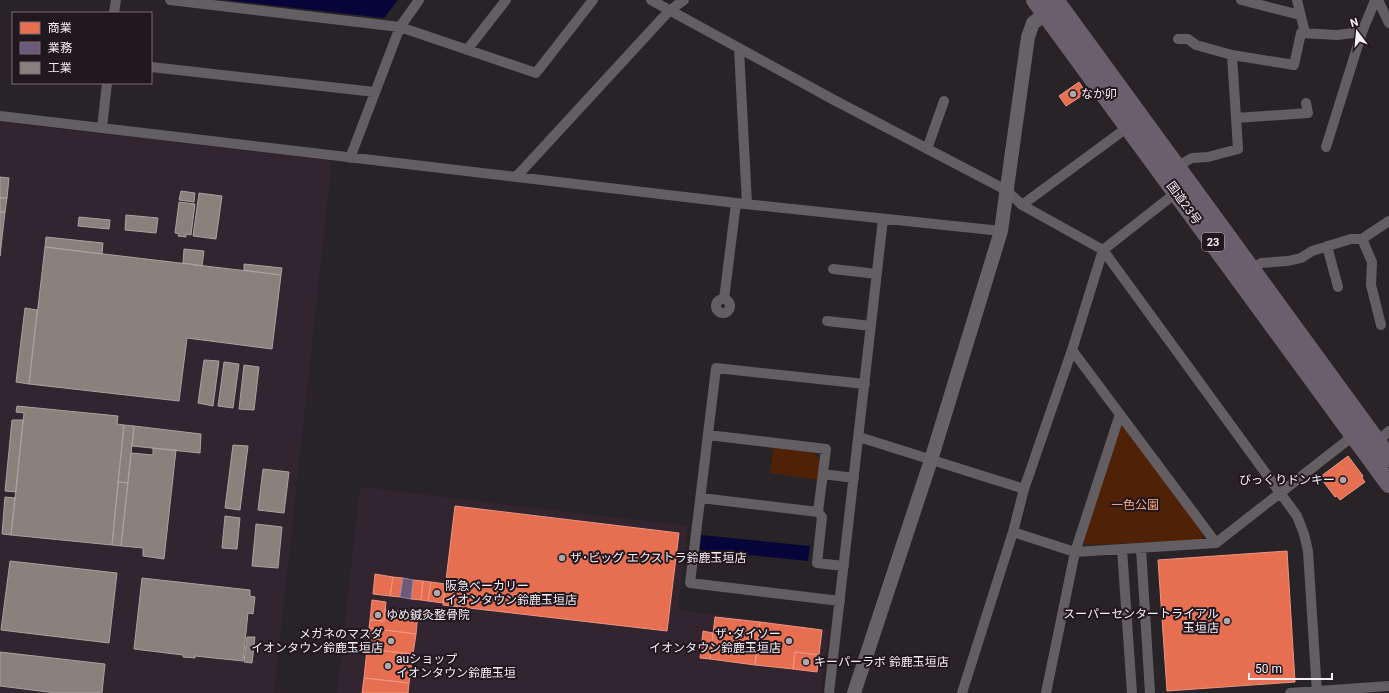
<svg xmlns="http://www.w3.org/2000/svg" width="1389" height="693" viewBox="0 0 1389 693" font-family="Roboto,'Noto Sans JP',sans-serif">
<style>
.built{fill:#33252f}
.green{fill:#4f2207}
.water{fill:#06053a}
.shops{fill:#e76f51;stroke:#ec9582}
.offices{fill:#6d597a;stroke:#96869f}
.industry{fill:#8a817c;stroke:#aaa2a0}
.lines{fill:none;stroke-linecap:round;stroke-linejoin:round}
.street{stroke:#635e61;stroke-width:10}
.secondary{stroke:#676168;stroke-width:14}
.highway{stroke:#695f6d;stroke-width:18}
.poi-dot{fill:#aea8ac;stroke:#21171e;stroke-width:1.5}
.labels{text-anchor:middle;dominant-baseline:central;stroke-width:4;stroke-linejoin:round;paint-order:stroke}
.shield{fill:#21171e;stroke:#b6aeb4;stroke-width:1}
.shield-label{font-size:11px;font-weight:bold;fill:#f6eff4}
.poi-label{font-size:12px;fill:#f6eff4;stroke:#21171e;text-anchor:start}
.street-label{font-size:12px;fill:#f6eff4;stroke:#21171e}
.park-label{font-size:12px;fill:#faaa82;stroke:#21171e}
</style>
<rect width="100%" height="100%" fill="#282327"/>
<path class="built" d="M0,122L332,161L274,693H0Z
M360,487L688,526L678,610L829,629L821,693H337Z"/>
<path class="green" d="M1125,426L1203,533L1202,540L1085,545L1083,541L1119,427Z
M773,448L813,452L820,460L818,480L770,473Z"/>
<path class="water" d="M226,0H398L384,18Z
M701,535L810,546L808,561L700,550Z"/>
<path class="shops" d="M1079,82L1086,93L1066,106L1059,96Z
M1348,456L1363,476L1362,478L1365,482L1340,500L1337,496L1335,497L1320,477Z
M455,506L679,533L667,631L443,605Z
M1287,551L1295,682L1167,691L1158,560Z
M375,574L393,577L390,596L373,594Z
M393,577L403,578L400,597L390,596Z
M413,580L423,581L421,600L411,599Z
M423,581L431,582L428,601L421,600Z
M431,582L445,584L443,603L428,601Z
M372,600L386,602L384,621L370,620Z
M385,609L418,613L416,634L369,628L370,620L384,621Z
M715,617L760,622L755,665L710,659Z
M760,622L822,630L819,655L795,652L793,669L755,665Z
M369,628L416,634L413,654L367,649Z
M703,631L713,633L710,659L700,658Z
M367,649L413,654L409,683L364,678Z
M795,652L819,655L817,672L793,669Z
M364,678L409,683L408,693H362Z"/>
<path class="offices" d="M403,578L413,580L411,599L400,597Z"/>
<path class="industry" d="M0,177L9,178L7,198H0Z
M181,191L195,193L194,202L179,200Z
M199,193L222,196L216,239L193,236Z
M0,198H7L5,212H0Z
M179,202L195,204L191,235L186,234V237L178,236L179,234L175,233Z
M0,212H5L0,256Z
M126,215L158,218L156,233L125,230Z
M79,217L110,220L109,229L78,226Z
M46,237L103,243L102,254L45,247Z
M45,247L281,275L272,349L187,338L179,401L29,384Z
M184,249L204,251L202,266L183,263Z
M244,264L282,268L281,275L244,270Z
M25,308L37,310L29,384L16,382Z
M204,360L219,361L213,406L198,403Z
M224,362L239,364L233,408L218,406Z
M244,365L259,367L254,410L239,409Z
M17,406L118,416L117,424L124,425L112,545L11,535L24,413L16,412Z
M12,420H23L16,492L5,491Z
M124,425L134,426L128,483L118,482Z
M134,426L201,434L200,453L132,446Z
M233,445L248,446L240,510L225,508Z
M153,448L176,450L164,559L143,556V548L121,546L131,453L153,455Z
M263,469L289,472L284,513L258,510Z
M118,482L128,483L121,546L112,545Z
M5,497L15,498L11,535L2,534Z
M225,516L240,518L237,549L222,548Z
M256,524L282,527L278,568L252,566Z
M10,561L117,573L109,643L1,630Z
M142,578L250,590V596L255,597L253,614L248,613L243,661L195,656V658L183,657V655L134,649Z
M247,637H255L252,663L244,662Z
M0,652L105,664L102,693H56L0,686Z"/>
<g class="lines">
<path class="street" d="M170,0L400,27L536,73L593,0
M651,0L834,100L1006,190L1022,205L1103,250L1297,516L1304,534L1308,551L1317,693
M1241,0L1300,15
M1297,0L1305,33
M1378,0L1389,23
M114,13L116,0
M1178,39H1188L1196,45L1232,55L1294,65L1301,33L1337,35L1362,32L1374,3L1377,0
M739,49L747,204
M467,50L506,0
M151,67L375,92
M0,116L736,203L1001,231
M1236,118L1308,113L1306,103
M102,128L107,83
M1326,147L1362,32
M927,149L944,101
M350,158L400,27L419,0
M1176,167L1192,158L1208,157L1238,149L1232,55
M517,176L669,11L684,0
M1022,205L1128,127
M1362,239L1372,262L1371,285L1381,325
M1327,246L1338,287
M833,269L877,274
M1251,269L1261,263L1288,261L1301,258L1312,251L1351,239H1362L1389,221
M724,299L736,203
M716 306a7 7 0 1 1 14 0a7 7 0 1 1-14 0Z
M827,321L871,326
M1072,350L1216,543
M708,435L826,449L818,512L822,517L817,563L844,566
M859,437L1024,489
M1377,442L1389,431
M823,474L854,478
M701,498L818,512
M1013,532L1075,552L1216,543L1353,436
M1141,548L1150,693
M1122,549L1132,693
M840,601L690,583L716,368L865,384
M829,693L883,219
M962,693L1013,532L1024,489L1072,350L1103,250L1177,192
M1046,693L1075,552L1120,414
M1290,693L1389,686"/>
<path class="secondary" d="M854,693L931,460L1001,231L1028,37L1033,23L1052,9"/>
<path class="highway" d="M1035,0L1389,484
M1055,0L1389,458"/>
</g>
<g class="poi-dot">
<circle cx="1073" cy="94" r="4"/>
<circle cx="1343" cy="480" r="4"/>
<circle cx="562" cy="558" r="4"/>
<circle cx="437" cy="593" r="4"/>
<circle cx="378" cy="615" r="4"/>
<circle cx="1227" cy="621" r="4"/>
<circle cx="391" cy="641" r="4"/>
<circle cx="789" cy="641" r="4"/>
<circle cx="806" cy="662" r="4"/>
<circle cx="388" cy="666" r="4"/>
</g>
<g class="labels">
<rect class="shield" x="1202" y="233" width="22" height="18" rx="3"/>
<g class="shield-label">
<text x="1213" y="242">23</text>
</g>
<g class="poi-label">
<text x="1081" y="94">なか卯</text>
<text x="1335" y="480" text-anchor="end">びっくりドンキー</text>
<text x="570" y="558">ザ･ビッグ エクストラ鈴鹿玉垣店</text>
<text x="445" y="586">阪急ベーカリー<tspan x="445" dy="14">イオンタウン鈴鹿玉垣店</tspan></text>
<text x="1219" y="614" text-anchor="end">スーパーセンタートライアル<tspan x="1219" dy="14">玉垣店</tspan></text>
<text x="386" y="615">ゆめ鍼灸整骨院</text>
<text x="383" y="634" text-anchor="end">メガネのマスダ<tspan x="383" dy="14">イオンタウン鈴鹿玉垣店</tspan></text>
<text x="781" y="634" text-anchor="end">ザ･ダイソー<tspan x="781" dy="14">イオンタウン鈴鹿玉垣店</tspan></text>
<text x="396" y="659">auショップ<tspan x="396" dy="14">イオンタウン鈴鹿玉垣</tspan></text>
<text x="814" y="662">キーパーラボ 鈴鹿玉垣店</text>
</g>
<g class="street-label">
<text transform="translate(1184 203) rotate(54)">国道23号</text>
</g>
<g class="park-label">
<text x="1135" y="505">一色公園</text>
</g>
</g>
<rect x="12" y="12" width="140" height="72" fill="#21171e" stroke="#766d74"/>
<rect x="20" y="22" width="20" height="12" fill="#e76f51" stroke="#766d74"/>
<text x="48" y="32" font-size="12" fill="#f6eff4">商業</text>
<rect x="20" y="42" width="20" height="12" fill="#6d597a" stroke="#766d74"/>
<text x="48" y="52" font-size="12" fill="#f6eff4">業務</text>
<rect x="20" y="62" width="20" height="12" fill="#8a817c" stroke="#766d74"/>
<text x="48" y="72" font-size="12" fill="#f6eff4">工業</text>
<g transform="translate(1357 32) rotate(344)" stroke="#21171e" stroke-width="3" paint-order="stroke">
<path d="M0-3L7 15L0 10L-7 15Z" fill="#f6eff4"/>
<text y="-6" font-size="11" font-weight="bold" text-anchor="middle" fill="#f6eff4">N</text>
</g>
<path d="M1249 673v6h83v-6" fill="none" stroke="#f6eff4" stroke-width="2"/>
<text x="1255" y="673" font-size="12" fill="#f6eff4" stroke="#21171e" stroke-width="3" paint-order="stroke">50 m</text>
</svg>
